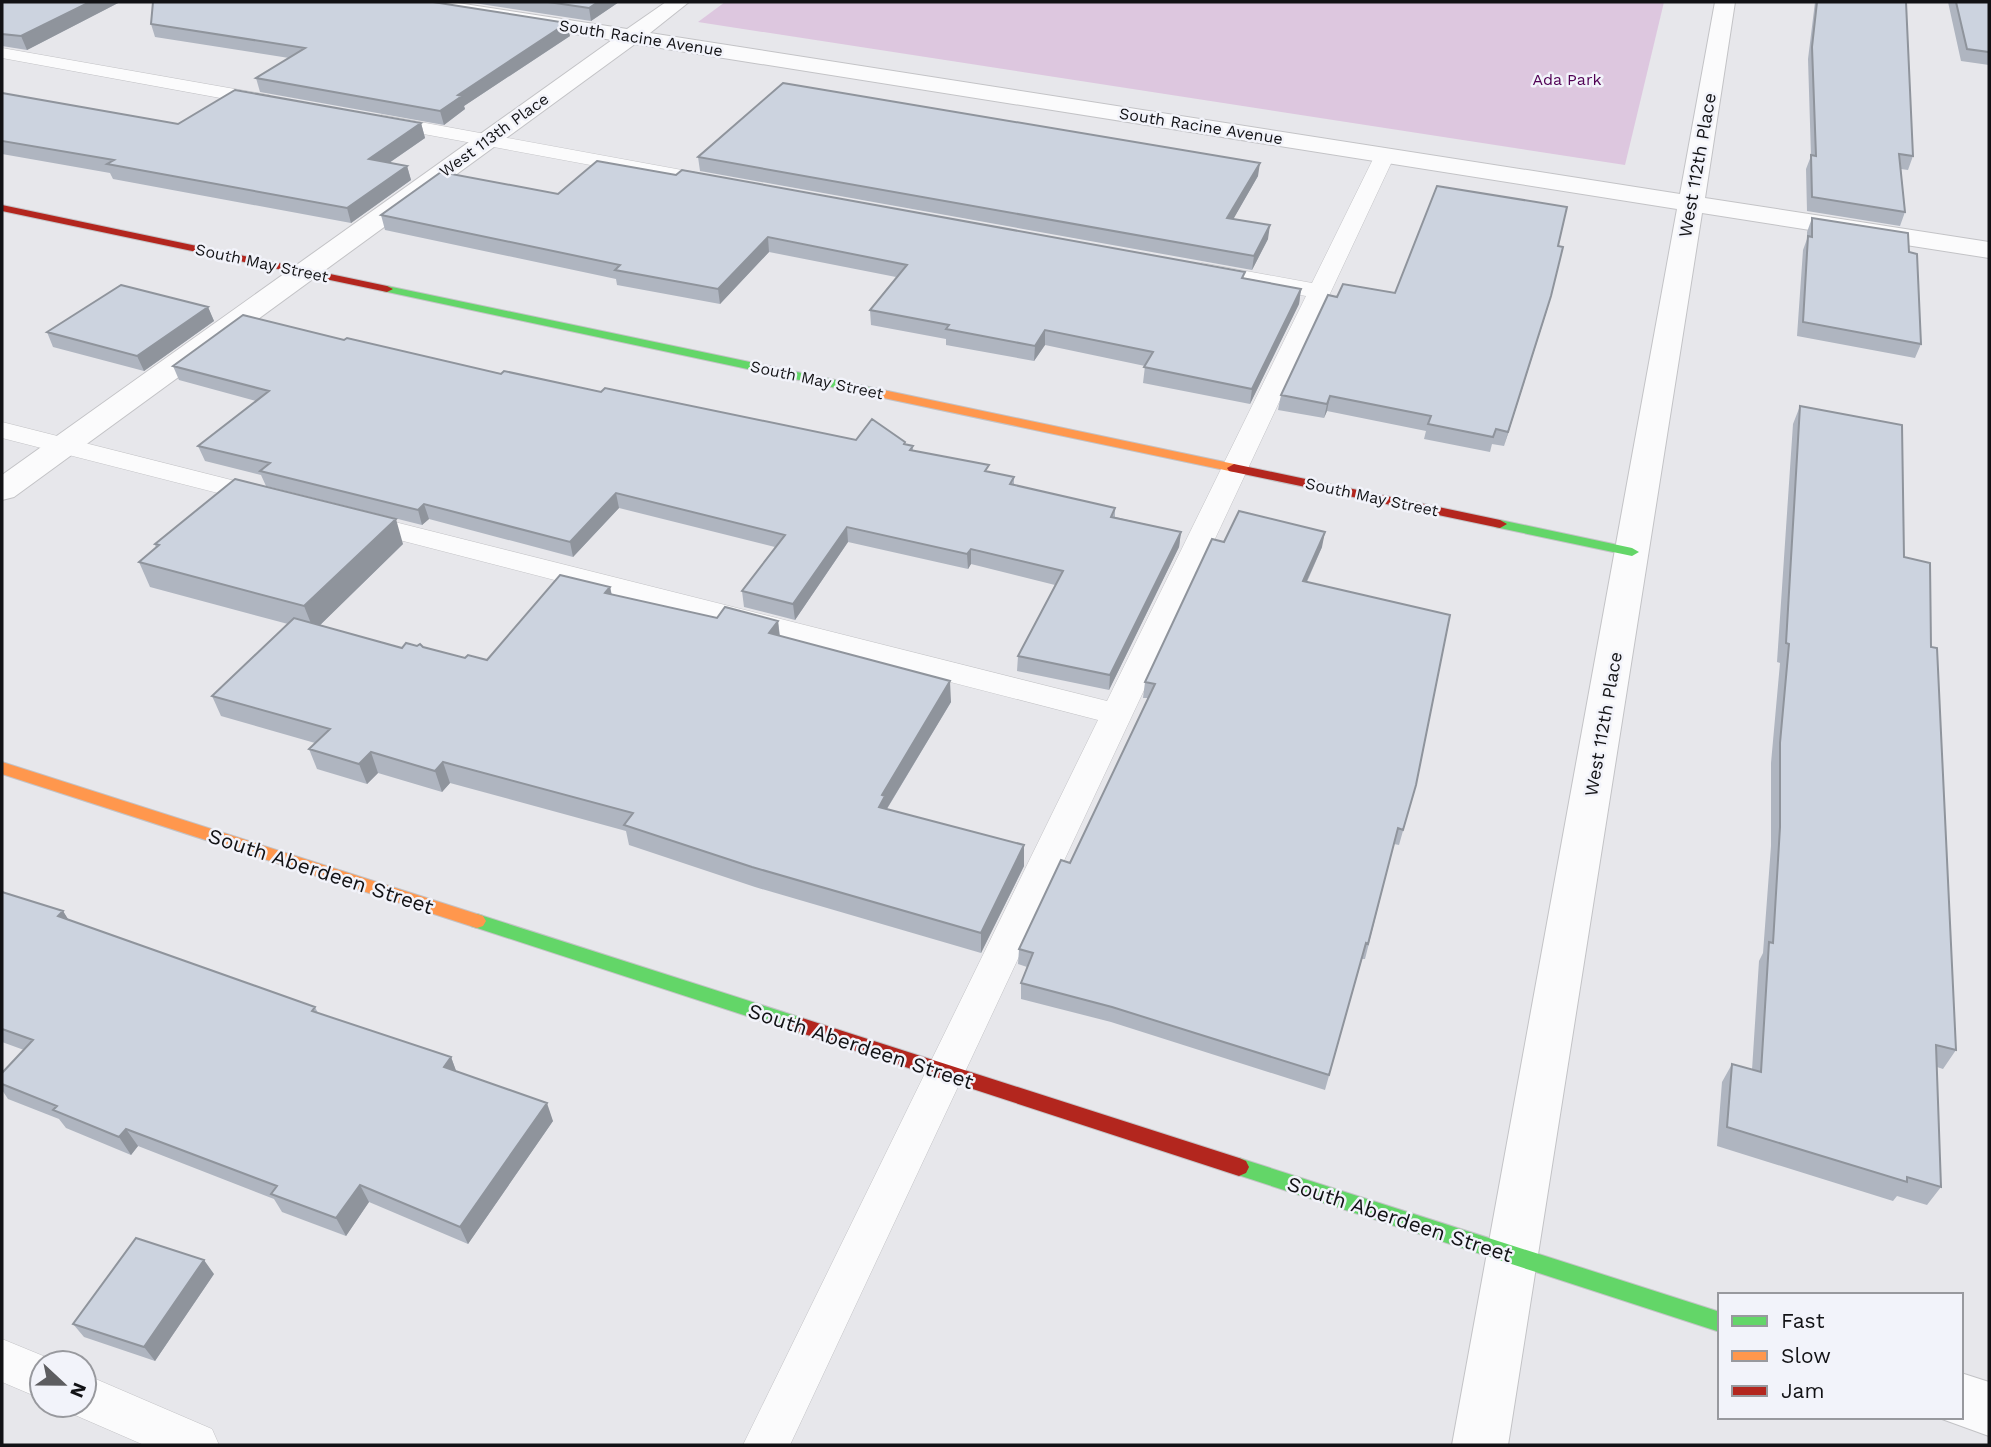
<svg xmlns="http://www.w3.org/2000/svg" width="1991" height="1447" viewBox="0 0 1991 1447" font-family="'Work Sans',sans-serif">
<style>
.green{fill:#ddc7df}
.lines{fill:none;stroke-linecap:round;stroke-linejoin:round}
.lane-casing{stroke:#c3c3c6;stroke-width:1}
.street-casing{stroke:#c3c3c6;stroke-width:2}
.fast-casing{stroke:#c3c3c6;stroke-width:2}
.slow-casing{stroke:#c3c3c6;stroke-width:2}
.jam-casing{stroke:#c3c3c6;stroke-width:2}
.lane{fill:#fbfbfc;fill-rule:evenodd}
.street{fill:#fbfbfc;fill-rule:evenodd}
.fast{fill:#63d668;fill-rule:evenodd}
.slow{fill:#ff974d;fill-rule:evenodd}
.jam{fill:#b3261e;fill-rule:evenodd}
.wall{fill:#afb5c0}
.shaded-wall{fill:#8f949c}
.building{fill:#ccd3df;stroke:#8f949c;stroke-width:2}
.labels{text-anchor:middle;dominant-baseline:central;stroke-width:5;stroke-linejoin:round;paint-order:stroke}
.far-street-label{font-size:16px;fill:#121215;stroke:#f2f3fa}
.far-park-label{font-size:16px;fill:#510255;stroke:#f2f3fa}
.street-label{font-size:18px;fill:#121215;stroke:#f2f3fa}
.near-street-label{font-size:21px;fill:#121215;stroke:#f2f3fa}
</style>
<rect width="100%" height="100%" fill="#e7e7eb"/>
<path class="green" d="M725,2H1664L1625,165L698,22Z"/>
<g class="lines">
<g class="lane-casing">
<path id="lane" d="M2,48L269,95L279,101L269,107L2,58Z
M382,115L720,177L727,179L730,183L727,187L720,189L375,125L372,121Z
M1385,149L1392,151L1395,155L790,1445H743L1098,720L349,527L345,521L349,515L359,513L1107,701L1306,296L1202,277L1194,275L1191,270L1194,265L1202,263L1312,283L1375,155L1378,151Z
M2,422L275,491L278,497L275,503L265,505L2,438Z
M2,1339L58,1362L42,1363V1399L2,1382Z
M84,1374L212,1429L219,1445H144L68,1412L65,1405H84Z"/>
</g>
<g class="street-casing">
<path id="street" d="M402,2H451L627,29L666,2H689L650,33L1680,194L1715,2H1735L1705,198L1989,242V258L1702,213L1508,1445H1452L1677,209L635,44L14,497L2,500V475L612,40L412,8L405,6Z
M1961,1373L1989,1382V1436L1942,1419L1941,1417H1961Z"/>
</g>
<g class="fast-casing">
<path id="fast" d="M387,286L883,390L889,394L883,398L383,291V287Z
M1500,520L1632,548L1639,552L1632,556L1495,527L1493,524Z
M477,914L799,1017L806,1020L808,1025L806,1030L799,1033L471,926L468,921L471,916Z
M1239,1158L1720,1312V1332L1232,1173L1229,1167L1232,1161Z"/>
</g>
<g class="slow-casing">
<path id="slow" d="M883,390L1234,464L1241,468L1234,472L879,397V391Z
M2,762L483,916L486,921L483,926L477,928L2,774Z"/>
</g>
<g class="jam-casing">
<path id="jam" d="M2,205L387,286L393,289L387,292L2,211Z
M1234,464L1500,520L1507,524L1500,528L1229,471L1227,468Z
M799,1017L1239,1158L1246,1161L1249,1167L1246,1173L1239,1176L792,1030L790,1025L792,1020Z"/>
</g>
<use href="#lane" class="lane"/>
<use href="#street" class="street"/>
<use href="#fast" class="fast"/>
<use href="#slow" class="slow"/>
<use href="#jam" class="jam"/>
</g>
<path class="wall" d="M2,2H120L27,50L2,46Z
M467,2H619L591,21Z
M1815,2H1906L1913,156L1908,170L1901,169L1905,212L1900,226L1807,211L1806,169L1811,156L1808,59Z
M1948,2H1989V65L1961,61Z
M151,24L570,36L464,106L465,109L444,125L260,92L256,78L289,58L155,37Z
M2,93L178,124L421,123L425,138L389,163L407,166L411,180L351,223L113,179L110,173L2,154Z
M698,157L1258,176L1233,219L1268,239L1252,270L700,171Z
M558,194L1245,278L1301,289L1299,304L1250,404L1143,383L1145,366L1045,345L1034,361L946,345V339L871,325L870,310L896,277L769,252L720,304L617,285L616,279L385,230L381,215Z
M1812,218L1921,344L1915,358L1797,336L1803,250L1807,239V232Z
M1558,246L1547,310L1504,446L1492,444L1490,452L1424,439L1426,431L1327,411L1324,418L1278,410L1281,395L1337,297L1395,293Z
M208,307L214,321L144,371L53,347L47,332Z
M344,340L501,374L856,440L913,446V450L989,472L1014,477V485L1115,508V517L1181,532L1179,547L1109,690L1017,671L1018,656L1055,585L971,564L968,569L848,542L795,620L744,607L742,591L775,547L619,508L573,557L429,519L422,525L266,486L261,475L205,461L198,446L256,401L179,380L173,366Z
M1800,406L1904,557L1931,647L1956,1050L1943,1069L1937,1067L1941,1187L1927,1205L1897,1196L1893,1201L1717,1146L1722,1082L1732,1064L1752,1070L1759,961L1763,953L1771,846V763L1780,663L1777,662L1793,424Z
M1224,542L1322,547L1307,582L1416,785L1399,845L1394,844L1365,959H1362L1325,1090L1111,1022L1021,999V983L1027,967L1018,964L1019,949L1070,863L1148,698H1143L1145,682Z
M155,544H403L320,625L402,648L423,647L465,658L487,660L610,587L612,595L717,618L778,621L780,636L951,702L887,809L1024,866L981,953L755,887L629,845L626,831L450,783L442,792L378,773L367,784L317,769L309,749L315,743L221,716L212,696L288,624L150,587L139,562L156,548Z
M2,892L63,911L68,920L315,1007L318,1013L451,1057L456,1071L553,1121L468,1244L369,1202L346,1236L282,1212L274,1199L138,1146L131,1155L66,1128L59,1119L8,1099L2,1090V1073L24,1050L2,1042Z
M214,1274L155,1361L84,1337L73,1324Z"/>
<path class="shaded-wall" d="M90,2H120L27,50L21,36Z
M598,2H619L591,21L589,8Z
M567,23L570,36L464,106L465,109L444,125L440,111L458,95Z
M421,123L425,138L373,174L369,159Z
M1260,163L1258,176L1226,232L1227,218Z
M407,166L411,180L351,223L347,208Z
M1270,225L1268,239L1252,270L1254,256Z
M768,237L769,252L720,304L718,289Z
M1301,289L1299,304L1250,404L1252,389Z
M1551,296L1547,310L1504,446L1508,432Z
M208,307L214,321L144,371L137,356Z
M1045,330V345L1034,361L1035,346Z
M1330,396L1327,411L1324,418L1327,404Z
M616,493L619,508L573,557L570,542Z
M424,504L429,519L422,525L418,510Z
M396,519L403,544L314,631L304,606Z
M847,527L848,542L795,620L793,604Z
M1181,532L1179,547L1109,690L1110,675Z
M1325,532L1322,547L1300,596L1303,581Z
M971,549V564L968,569L967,554Z
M610,587L614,608L605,593Z
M778,621L780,641L769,633Z
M950,681L951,702L886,810L879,807L882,795Z
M371,752L378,773L367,784L359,764Z
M443,762L450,783L442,792L435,771Z
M1024,845V866L981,953V933Z
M63,911L75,930L58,916Z
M451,1057L458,1076L444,1067Z
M547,1103L553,1121L468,1244L460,1227Z
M126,1129L138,1146L131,1155L119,1137Z
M360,1185L369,1202L346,1236L336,1218Z
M204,1260L214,1274L155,1361L144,1347Z"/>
<path class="building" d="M2,2H90L21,36L2,34Z
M153,2H433L567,23L458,95L462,96L440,111L256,78L305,48L151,24Z
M548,2H598L589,8Z
M1817,2H1906L1913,156L1899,154L1905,212L1812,197L1811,155L1816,156L1812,47Z
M1956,2H1989V52L1967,49Z
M783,83L1260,163L1227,218L1270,225L1254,256L698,157Z
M235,90L421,123L369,159L407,166L347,208L107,164L114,160L2,141V93L178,124Z
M597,161L676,175L682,170L1245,272L1242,278L1301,289L1252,389L1144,367L1153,352L1045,330L1035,346L946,329L949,325L870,310L907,265L768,237L718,289L615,270L620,265L381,215L441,172L558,194Z
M1437,186L1567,207L1558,246L1563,247L1551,296L1508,432L1496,429L1493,437L1428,424L1431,416L1330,396L1327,404L1281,395L1328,295L1337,297L1343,284L1395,293Z
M1812,218L1908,233L1909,252L1917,254L1921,344L1803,322L1808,236L1812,237Z
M121,285L208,307L137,356L47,332Z
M243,315L344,340L347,338L501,374L504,371L601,392L605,388L856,440L872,419L905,442L904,444L913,446L910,450L989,465L985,471L1014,477L1010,484L1115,508L1111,517L1181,532L1110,675L1018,656L1063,571L971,549L967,554L847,527L793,604L742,591L785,535L616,493L570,542L424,504L418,510L260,471L270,463L198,446L269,391L173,366Z
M1800,406L1902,425L1904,557L1930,563L1931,647L1937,648L1956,1050L1936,1045L1941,1187L1907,1177V1182L1727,1127L1732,1064L1761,1072L1769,942L1773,943L1780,827V743L1789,644L1786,643Z
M235,479L396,519L304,606L139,562L159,545L155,544Z
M1239,511L1325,532L1303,581L1450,615L1416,785L1403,830L1398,828L1368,944L1366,943L1329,1075L1112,1007L1021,983L1033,953L1019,949L1061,860L1070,863L1155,684L1145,682L1212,539L1224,542Z
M560,575L610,587L605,593L717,618L725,607L778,621L769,633L950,681L882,795L885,796L879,807L1024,845L981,933L752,867L624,825L633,813L443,762L435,771L371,752L359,764L309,749L330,729L212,696L294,618L402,648L406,643L417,646L420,644L423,647L465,658L468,655L487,660Z
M2,892L63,911L58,916L315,1007L312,1011L451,1057L444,1067L547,1103L460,1227L360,1185L336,1218L271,1194L277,1186L126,1129L119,1137L53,1110L57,1106L2,1084V1073L33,1040L2,1029Z
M136,1238L204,1260L144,1347L73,1324Z"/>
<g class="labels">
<g class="far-street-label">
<text transform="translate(641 38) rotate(9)">South Racine Avenue</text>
<text transform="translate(1201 126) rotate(9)">South Racine Avenue</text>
<text transform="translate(494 135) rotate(-36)">West 113th Place</text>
<text transform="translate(262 263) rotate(12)">South May Street</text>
<text transform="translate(817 380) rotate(12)">South May Street</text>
<text transform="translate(1372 497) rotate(12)">South May Street</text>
</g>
<g class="far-park-label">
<text x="1567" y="79">Ada Park</text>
</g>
<g class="street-label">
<text transform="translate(1697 165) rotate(-80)">West 112th Place</text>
<text transform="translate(1603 724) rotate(-80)">West 112th Place</text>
</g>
<g class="near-street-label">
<text transform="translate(321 871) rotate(18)">South Aberdeen Street</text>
<text transform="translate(861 1046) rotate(18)">South Aberdeen Street</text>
<text transform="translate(1400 1219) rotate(18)">South Aberdeen Street</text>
</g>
</g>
<rect width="1991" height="1447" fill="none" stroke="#121215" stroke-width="7"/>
<rect x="1718" y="1293" width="245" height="126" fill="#f2f3fa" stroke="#98999e" stroke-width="2"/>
<rect x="1732" y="1316" width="35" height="10" fill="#63d668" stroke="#98999e" stroke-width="2"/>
<text x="1781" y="1328" font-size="21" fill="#121215">Fast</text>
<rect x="1732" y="1351" width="35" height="10" fill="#ff974d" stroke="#98999e" stroke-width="2"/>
<text x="1781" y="1363" font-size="21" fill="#121215">Slow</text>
<rect x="1732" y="1386" width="35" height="10" fill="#b3261e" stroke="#98999e" stroke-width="2"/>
<text x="1781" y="1398" font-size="21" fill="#121215">Jam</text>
<g transform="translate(63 1384) rotate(112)"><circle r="33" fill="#f2f3fa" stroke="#98999e" stroke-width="2"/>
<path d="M0-5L12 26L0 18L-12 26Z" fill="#5d5d60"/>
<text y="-10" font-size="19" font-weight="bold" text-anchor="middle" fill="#121215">N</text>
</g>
</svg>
